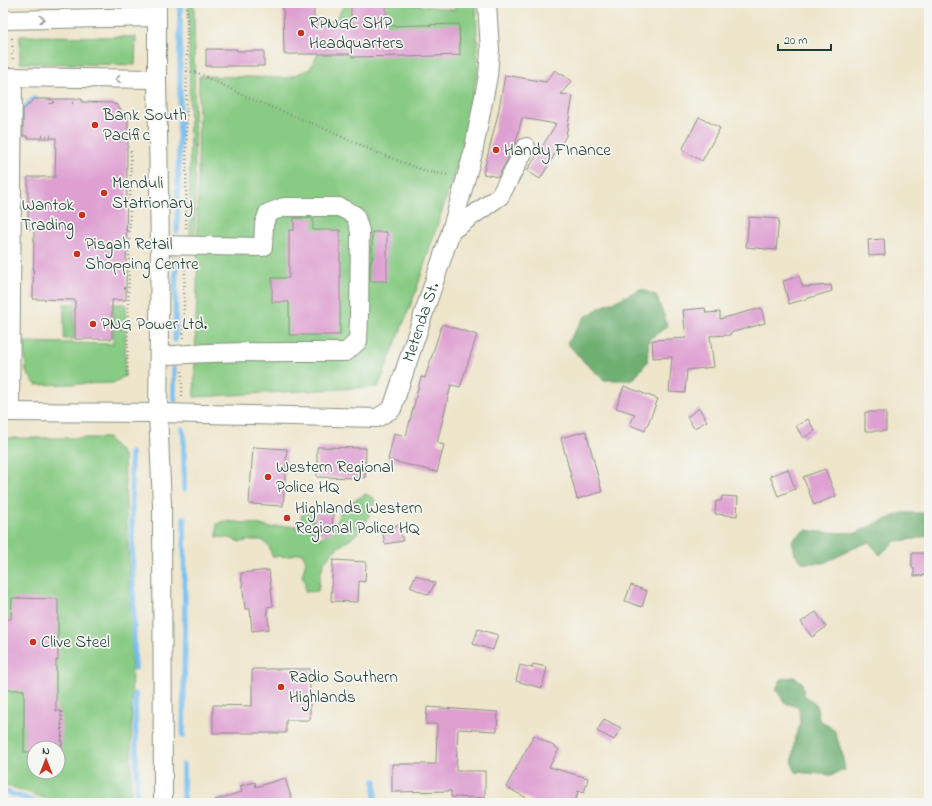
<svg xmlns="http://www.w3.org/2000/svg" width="932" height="806" viewBox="0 0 932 806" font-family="'Indie Flower',sans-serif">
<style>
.green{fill:#88cb84;stroke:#54845c;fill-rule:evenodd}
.forest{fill:#6eaf72;stroke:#467653}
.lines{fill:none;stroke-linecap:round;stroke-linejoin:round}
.stream{stroke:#79bff0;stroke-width:5.5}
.building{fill:#de9fd1}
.minor-casing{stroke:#869180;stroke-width:20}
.path{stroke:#869180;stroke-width:2.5;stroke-dasharray:1 3;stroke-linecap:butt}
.minor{stroke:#fff;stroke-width:18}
.oneway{stroke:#8f9e9a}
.poi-dot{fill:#c8321e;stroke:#f6f6f2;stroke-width:1.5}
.labels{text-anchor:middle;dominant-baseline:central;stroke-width:3.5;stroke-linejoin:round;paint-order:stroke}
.poi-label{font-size:17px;fill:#1f3d34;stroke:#f6f6f2;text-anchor:start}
.street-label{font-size:17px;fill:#1f3d34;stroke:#f6f6f2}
</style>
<rect width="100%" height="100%" fill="#f6f6f2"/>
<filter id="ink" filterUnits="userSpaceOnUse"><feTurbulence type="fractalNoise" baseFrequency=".025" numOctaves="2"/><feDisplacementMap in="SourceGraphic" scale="8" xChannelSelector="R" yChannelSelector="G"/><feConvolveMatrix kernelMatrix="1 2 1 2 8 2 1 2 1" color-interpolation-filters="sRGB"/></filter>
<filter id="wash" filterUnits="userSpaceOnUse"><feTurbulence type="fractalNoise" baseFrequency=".012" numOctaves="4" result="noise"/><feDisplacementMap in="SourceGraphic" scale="16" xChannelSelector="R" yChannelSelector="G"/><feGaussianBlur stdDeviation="0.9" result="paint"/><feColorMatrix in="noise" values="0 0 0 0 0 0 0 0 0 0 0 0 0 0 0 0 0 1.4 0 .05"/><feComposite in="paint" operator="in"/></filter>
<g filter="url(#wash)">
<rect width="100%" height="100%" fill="#eee5cb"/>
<path class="green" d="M189,3H194L195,237H190Z
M345,3H403L408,4L455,10V3H476L478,69L462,149L415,294L378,387L194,397L197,288L199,76L287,78L310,69Z
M20,36L136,37L135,65L20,63Z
M64,304H126L125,376L113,383L36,385L26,372L24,342L113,344V311H74V339H64Z
M3,438H108L124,456L126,504L132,624L131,803H58L3,784ZM34,748H58V772H34Z
M366,494L375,499C371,516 363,530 349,540C341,545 333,551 327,558C320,568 320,579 318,591L305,592V581L302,576L306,561L302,553C297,553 293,555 288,556C283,557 277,556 272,556L269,546L262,540H253L240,542L230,538L217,537V524L224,521L256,524L271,528L280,526H299L304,507L313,512L314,535L321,538L336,523L340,512L347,510L351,502Z"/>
<path class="forest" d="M640,289L656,295L668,326L649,339L647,362L633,380H604L582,360L567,343L584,318L601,307L618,300Z
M902,513H929V535L915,539L895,541L880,555L869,542L856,547L824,563H803L795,554L792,540L805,530L820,532L857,533L870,526Z
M794,677L802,682L804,695L816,704L819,720L834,729L842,753L845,770L831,775L796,772L792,764L795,737L800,725L799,707L785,703L776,690L781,679Z"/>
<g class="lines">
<path class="stream" d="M21,118V112L34,99H35
M177,231L180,103V3
M175,340L176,260
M174,369V396L175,400
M182,429L184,436V489
M131,453L134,650L135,668
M135,694L137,803
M183,736L185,631L184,518
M3,791L39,803
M183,803V765
M375,803V781"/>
</g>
<g id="blocks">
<path class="building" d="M288,3H314V22H351V3H386L387,26L459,24L460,55L406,57V56L352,57L351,54H284L283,5H288Z
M206,49H237V51H264V66H206Z
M555,70L572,81L561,94L573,96L566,136L540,179L527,171L556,124L522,118L515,146L498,177L483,174L498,114L505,75L546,82Z
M34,99H82V102L113,103L115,105L116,104L125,116V118H128V147H127L126,300H112V339H75V300L33,299L34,229H28V177H55L56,138H27V136H23V110Z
M699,117L720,128L702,161L682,150Z
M749,217L779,219L776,250L746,247Z
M294,218H313V230H340V335H289V302H272V278H289V230H294Z
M372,232H387V281H370V261H372Z
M884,239L885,255L869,256L868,240Z
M799,276L803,287L831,285L832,291L789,304L783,281Z
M705,308L706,313L720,312V319L761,308L765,323L730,333V335L710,336L714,367L687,370L685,393L669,392L672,357L653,358L652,340L686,338L683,310Z
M442,324L477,335L460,387L451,385L437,443L444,445L437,472L388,460L394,433L406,436L421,377L425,378Z
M624,386L658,399L645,431L630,425L635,414L616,408Z
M699,408L707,421L694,428L687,417Z
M865,412H886V431H865Z
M808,419L815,431L803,438L796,426Z
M586,431L602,492L577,499L561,438Z
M253,447L287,449L283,506L249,504Z
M317,447L366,448L365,478L317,477Z
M788,469L795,489L778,496L770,476Z
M825,469L836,496L814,505L803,477Z
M722,496L738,497L737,516L715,514L716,501H721Z
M316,514H333L332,534L315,533Z
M399,525L403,541L385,544L382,529Z
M912,553H929V575L914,576V568H912Z
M333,560L366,562L365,582L359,581L358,602L331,601Z
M269,570L273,606L267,607L269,629L252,631L250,609H245L241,573Z
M416,575L435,583L429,595L410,587Z
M631,585L647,591L642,607L625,601Z
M12,598L58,599V660H56V711H61L62,752H58V748H34V752H24V690H3V619H11Z
M816,612L826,627L812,637L801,622Z
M478,629L498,635L493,650L473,644Z
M533,664L547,667L542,688L516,681L520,665L532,668Z
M252,669H310V720H286V733H213V705L252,706Z
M427,707L498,712L497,731L458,729L456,771H485V798L451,797V791L392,792V764H436L437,724H426Z
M604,719L621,728L614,740L597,731Z
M534,735L559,749L549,767L588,778L584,793L578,791L575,803H536L506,787Z
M285,778L293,803H216L215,800L242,792L240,786L255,782L256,787Z"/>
</g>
</g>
<g filter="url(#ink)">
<use href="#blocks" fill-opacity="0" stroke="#869180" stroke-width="1"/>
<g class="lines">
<g class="minor-casing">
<g id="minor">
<path d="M157,3V79L160,245L158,413L162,505L163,803"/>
<path d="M3,20L157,17"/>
<path d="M3,77L157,79"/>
<path d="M451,231L500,196L526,147"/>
<path d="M159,356C221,351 283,352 346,352L358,341L359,317L360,231L355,215L339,207H284L268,213L264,224L263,247L160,245"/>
<path id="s1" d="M3,412L158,413L377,418L392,409L451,231L473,153L488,76L490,50L487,3"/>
<path d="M10,412L13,77"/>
</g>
</g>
<path class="path" d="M430,25V26
M12,38L13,61
M187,71L198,73L251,99L314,124L378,153L428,172L450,175
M51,99V101
M53,102H56
M51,103V104
M72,103H73
M120,111L121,110
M42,136H51
M125,184H127
M186,228L187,3
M126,229V232
M124,250L127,251
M124,288H127
M112,329H128
M183,338L185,263
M127,376L131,150
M182,396V371
M62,712V751"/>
<use href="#minor" class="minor"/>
</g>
<defs><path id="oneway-chevron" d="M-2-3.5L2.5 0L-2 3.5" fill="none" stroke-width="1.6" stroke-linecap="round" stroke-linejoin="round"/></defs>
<g class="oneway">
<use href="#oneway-chevron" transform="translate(42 19) rotate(-1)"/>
<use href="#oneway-chevron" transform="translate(118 79) rotate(-179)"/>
</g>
</g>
<g class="poi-dot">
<circle cx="301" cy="33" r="4"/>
<circle cx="95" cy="125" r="4"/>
<circle cx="496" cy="150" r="4"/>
<circle cx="104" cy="193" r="4"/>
<circle cx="82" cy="215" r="4"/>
<circle cx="77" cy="254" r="4"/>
<circle cx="93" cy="324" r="4"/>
<circle cx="268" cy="477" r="4"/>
<circle cx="287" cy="518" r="4"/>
<circle cx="33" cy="642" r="4"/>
<circle cx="281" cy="687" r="4"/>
</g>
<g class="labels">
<g class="poi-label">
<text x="309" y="23">RPNGC SHP<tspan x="309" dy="20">Headquarters</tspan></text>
<text x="103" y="115">Bank South<tspan x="103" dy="20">Pacific</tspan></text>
<text x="504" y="150">Handy FInance</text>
<text x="112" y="183">Menduli<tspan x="112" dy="20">Statrionary</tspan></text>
<text x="74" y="205" text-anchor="end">Wantok<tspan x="74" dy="20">Trading</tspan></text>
<text x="85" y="244">Pisgah Retail<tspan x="85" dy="20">Shopping Centre</tspan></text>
<text x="101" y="324">PNG Power Ltd.</text>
<text x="276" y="467">Western Regional<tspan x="276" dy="20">Police HQ</tspan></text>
<text x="295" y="508">Highlands Western<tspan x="295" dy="20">Regional Police HQ</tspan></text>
<text x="41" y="642">Clive Steel</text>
<text x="289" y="677">Radio Southern<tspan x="289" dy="20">Highlands</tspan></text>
</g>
<g class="street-label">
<text stroke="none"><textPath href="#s1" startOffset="483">Metenda St.</textPath></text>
</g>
</g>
<rect width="932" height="806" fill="none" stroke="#f6f6f2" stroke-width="16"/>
<g transform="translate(46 760)"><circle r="19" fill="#f6f6f2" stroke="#a0aca6"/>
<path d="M0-3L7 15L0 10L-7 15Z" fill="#c8321e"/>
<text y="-6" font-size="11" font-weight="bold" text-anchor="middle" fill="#1f3d34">N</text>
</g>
<path d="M778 44v6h53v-6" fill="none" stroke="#1f3d34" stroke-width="2"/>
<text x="784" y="44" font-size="12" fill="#1f3d34" stroke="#f6f6f2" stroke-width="3" paint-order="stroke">20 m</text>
</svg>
